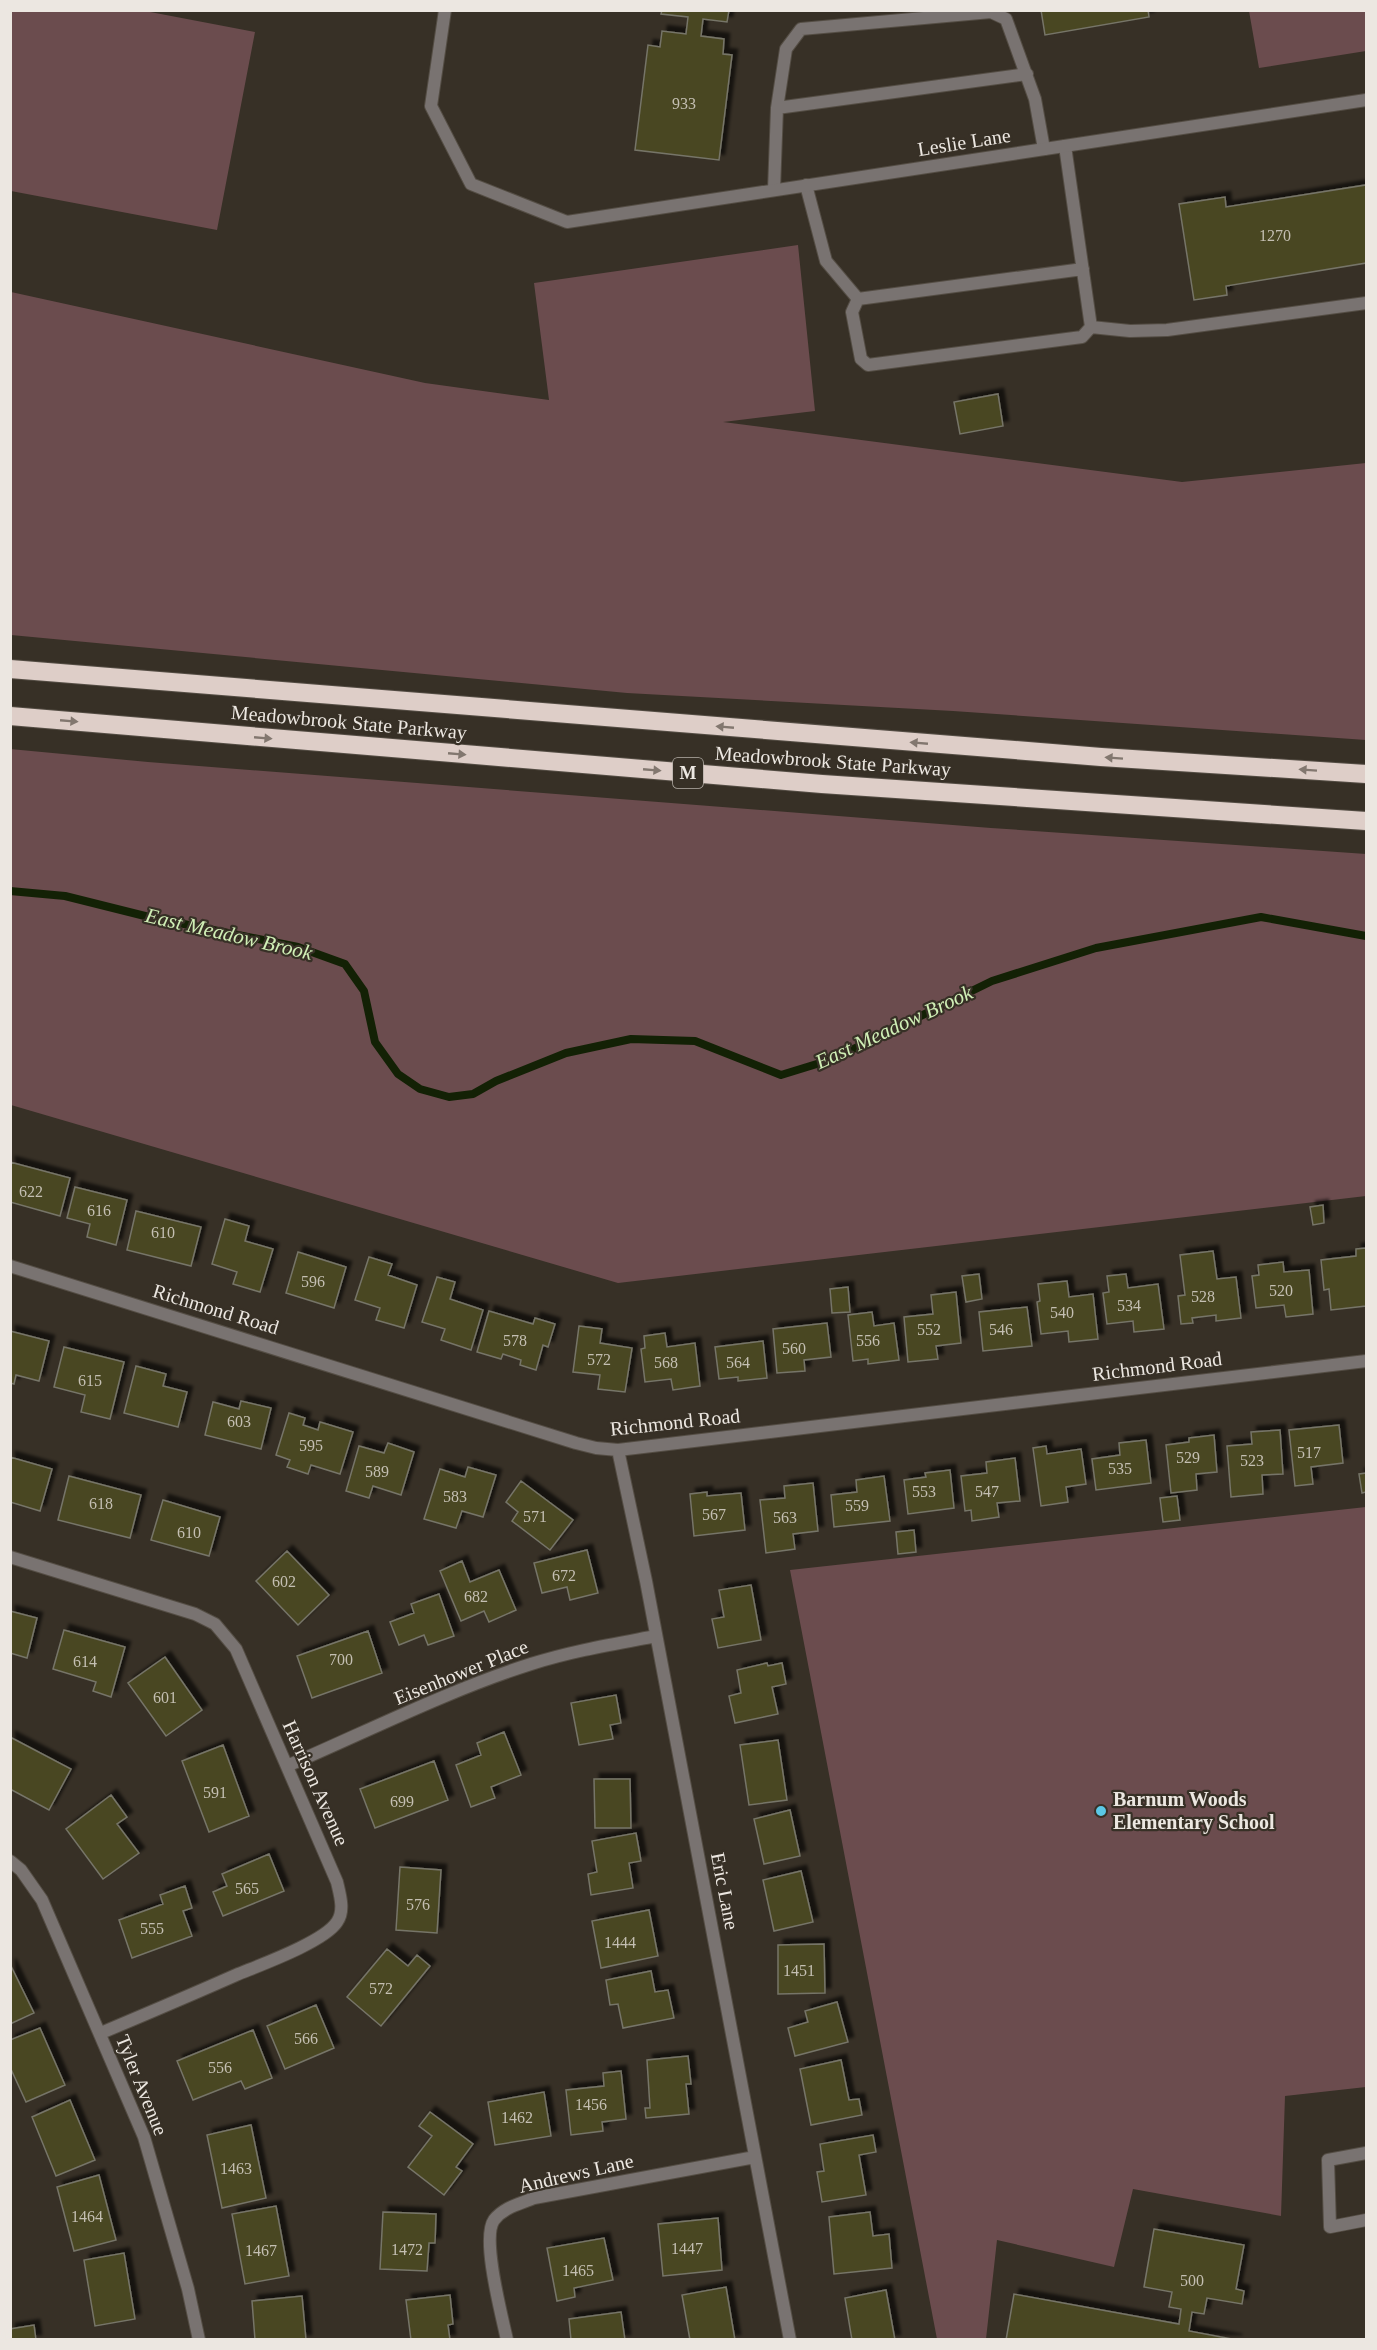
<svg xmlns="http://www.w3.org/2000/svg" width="1377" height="2350" viewBox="0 0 1377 2350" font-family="'Times New Roman',serif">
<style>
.green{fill:#6b4c4e}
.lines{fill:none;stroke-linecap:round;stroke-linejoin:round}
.stream{stroke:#132105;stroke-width:8}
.building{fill:#4a4623;stroke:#767568;stroke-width:1.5;filter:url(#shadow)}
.service-casing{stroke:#544d44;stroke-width:14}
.minor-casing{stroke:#544d44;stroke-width:14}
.motorway-casing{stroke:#544d44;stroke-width:20}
.service{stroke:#797371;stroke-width:12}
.minor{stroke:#797371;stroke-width:12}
.motorway{stroke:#decec8;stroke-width:18}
.oneway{fill:#82776f}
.poi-dot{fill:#5bc8e6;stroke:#373026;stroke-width:2}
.labels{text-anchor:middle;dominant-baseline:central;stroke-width:4.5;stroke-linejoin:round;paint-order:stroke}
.number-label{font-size:16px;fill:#c4bfb2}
.shield{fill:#373026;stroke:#b6b0a9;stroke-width:1.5}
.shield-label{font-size:18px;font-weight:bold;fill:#ece7e1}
.street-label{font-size:20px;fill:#ece7e1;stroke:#373026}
.poi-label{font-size:20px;font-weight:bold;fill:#ece7e1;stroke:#373026;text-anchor:start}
.water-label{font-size:21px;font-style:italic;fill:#d0efb6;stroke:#373026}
</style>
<defs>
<filter id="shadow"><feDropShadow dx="5.5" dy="-5.5" stdDeviation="1.5" flood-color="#0009"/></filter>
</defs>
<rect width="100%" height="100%" fill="#373026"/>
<path class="green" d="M10,11H145L255,32L217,230L11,191Z
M1249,11H1366V51L1259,68Z
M798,245L815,411L723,422L1182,482L1366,463V740L953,711L627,693L11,635V292L425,383L549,400L534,283Z
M10,749L148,762L991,828L1366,854V1196L618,1283L11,1105Z
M1366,1507V2087L1285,2096L1281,2216L1133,2189L1114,2267L997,2240L986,2339H937L790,1570Z"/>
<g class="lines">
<path class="stream" d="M10,891L65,896L149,917L298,947L345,964L364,991L375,1042L398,1074L420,1089L449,1097L473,1094L496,1081L566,1053L631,1039L695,1041L781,1075L833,1059L992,981L1096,948L1261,917L1366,936"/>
</g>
<path class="building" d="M662,10H729L727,22L703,19L701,36L724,39L723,54L732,55L719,160L635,150L648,45L660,47L662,31L686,34L688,17L661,14Z
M1041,10H1148L1149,17L1045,35Z
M1366,185V263L1226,286L1227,295L1194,300L1179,204L1225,197L1226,207Z
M998,394L1003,426L960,434L954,402Z
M10,1162L70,1178L60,1216L10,1202Z
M75,1187L127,1200L116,1245L87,1237L90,1224L67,1218Z
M1323,1205L1324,1223L1313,1225L1310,1207Z
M136,1211L201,1227L191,1266L127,1250Z
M225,1219L249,1226L245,1241L273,1249L260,1292L233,1284L237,1272L212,1264Z
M1366,1248V1306L1331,1310L1329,1289L1324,1290L1321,1260L1356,1256V1249Z
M1213,1251L1217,1279L1236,1277L1241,1318L1216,1321V1315L1192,1318L1193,1323L1181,1324L1178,1296L1185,1295L1180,1255Z
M298,1252L346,1267L334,1308L286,1293Z
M369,1257L392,1264L388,1275L417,1285L404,1328L376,1320L380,1308L355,1300Z
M1283,1262L1284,1272L1309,1270L1313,1314L1286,1317L1284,1305L1256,1308L1252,1276L1259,1275L1258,1265Z
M979,1274L982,1299L966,1302L962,1276Z
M1126,1274L1128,1288L1158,1284L1164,1329L1134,1332L1133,1321L1107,1324L1103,1293L1109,1292L1107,1276Z
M437,1277L455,1282L450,1299L483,1310L471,1350L441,1340L445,1329L422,1322Z
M1067,1281L1069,1297L1093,1294L1098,1339L1069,1342L1068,1331L1041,1334L1037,1302L1040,1301L1038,1284Z
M848,1287L850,1312L832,1313L830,1289Z
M956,1292L961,1343L936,1346L938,1359L908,1362L904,1317L933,1314L931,1295Z
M1027,1307L1032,1346L983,1351L979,1312Z
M489,1311L533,1324L535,1318L555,1324L548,1347L543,1345L536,1370L520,1365L521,1360L503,1354L501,1359L477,1352Z
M872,1312L874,1326L894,1323L899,1360L868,1364V1359L853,1361L848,1315Z
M827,1323L831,1357L804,1360L805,1371L777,1373L773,1329Z
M579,1326L602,1329L600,1343L632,1348L625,1392L598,1389L600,1375L573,1372Z
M10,1331L49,1341L39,1381L16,1375L14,1384L10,1383Z
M665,1333L667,1347L695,1343L700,1386L673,1390L671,1379L645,1382L641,1349L645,1348L644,1336Z
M763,1341L767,1378L738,1381V1377L719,1379L715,1347Z
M64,1347L124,1362L110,1419L81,1412L85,1395L54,1387Z
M136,1366L166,1374L163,1386L187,1392L178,1427L124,1413Z
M241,1401L271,1408L261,1449L205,1435L213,1402L239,1409Z
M289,1413L305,1418L303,1425L318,1430L320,1422L353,1432L340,1474L311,1465L308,1474L287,1467L290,1460L276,1455Z
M1339,1425L1343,1463L1311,1467L1313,1484L1295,1486L1289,1430Z
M1280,1430L1283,1474L1262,1475L1263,1494L1231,1497L1227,1446L1252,1444L1251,1432Z
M1214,1435L1217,1472L1196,1474L1197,1490L1171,1493L1166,1445L1189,1442V1438Z
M1146,1440L1151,1483L1096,1490L1092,1459L1120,1455L1119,1443Z
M388,1443L414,1452L401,1495L373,1486L369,1498L346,1491L359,1446L384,1453Z
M1046,1446L1047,1454L1081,1449L1086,1484L1066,1487L1068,1502L1041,1506L1033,1448Z
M10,1457L52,1469L40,1511L10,1502Z
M1015,1458L1020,1501L997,1503L999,1517L972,1521L971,1510L965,1511L961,1476L987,1473L986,1462Z
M468,1467L496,1475L483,1517L462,1511L456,1528L424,1519L440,1469L465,1477Z
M950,1470L954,1508L908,1514L904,1480L926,1477L925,1473Z
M1366,1473V1492L1362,1493L1359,1474Z
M69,1476L141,1495L130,1538L58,1520Z
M884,1476L890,1521L834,1527L831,1495L857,1492L856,1480Z
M521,1481L573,1520L550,1550L512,1521L518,1512L506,1502Z
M813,1483L818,1531L793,1534L795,1549L766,1553L760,1500L785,1498L784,1486Z
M707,1492V1496L741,1493L745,1530L694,1536L690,1494Z
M1177,1496L1180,1520L1163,1522L1160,1498Z
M163,1500L220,1517L209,1556L151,1540Z
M914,1530L916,1552L898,1554L896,1532Z
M587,1550L598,1593L570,1600L567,1587L542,1593L534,1563Z
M287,1551L329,1595L298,1625L256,1581Z
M462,1561L470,1582L499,1570L516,1610L489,1622L484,1611L461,1621L440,1571Z
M751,1585L761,1640L718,1648L712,1619L724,1617L719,1590Z
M439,1594L454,1636L428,1645L424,1635L399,1645L390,1622L414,1613L411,1604Z
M10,1611L37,1618L27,1658L10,1653Z
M64,1630L125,1647L111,1697L93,1691L96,1682L53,1669Z
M368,1631L382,1673L312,1698L297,1656Z
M165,1657L202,1710L166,1736L128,1683Z
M767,1663L768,1666L782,1663L786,1684L772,1687L778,1714L735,1723L729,1696L741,1693L737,1670Z
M616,1695L621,1723L610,1725L613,1739L579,1745L571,1703Z
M504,1732L521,1775L491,1787L495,1798L471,1807L456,1765L481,1755L477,1743Z
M10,1737L71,1769L49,1810L10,1789Z
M778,1740L787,1800L749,1805L740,1745Z
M223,1745L249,1816L209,1832L182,1761Z
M434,1761L448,1800L375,1828L360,1789Z
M594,1779H630L631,1828H595Z
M111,1795L127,1817L117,1824L139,1853L103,1879L66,1829Z
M790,1810L800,1856L764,1864L754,1819Z
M636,1833L641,1861L629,1863L633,1888L591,1895L588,1874L597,1872L592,1841Z
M269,1854L284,1891L223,1916L213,1892L227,1886L222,1874Z
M400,1867L441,1870L437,1933L396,1930Z
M801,1871L813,1922L774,1931L763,1880Z
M185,1886L192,1908L183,1911L192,1936L132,1958L119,1920L163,1904L160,1895Z
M649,1910L658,1956L601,1968L592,1921Z
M824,1944L825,1993L778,1994V1945Z
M387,1949L408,1966L417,1955L430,1966L381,2026L347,1997Z
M10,1964L34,2013L10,2024Z
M651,1971L655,1992L668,1990L674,2018L623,2028L618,2004L610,2005L606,1980Z
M837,2002L848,2042L795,2056L788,2028L808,2022L805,2011Z
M316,2005L334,2048L285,2069L267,2026Z
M40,2028L65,2085L26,2102L10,2067V2040Z
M253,2030L272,2078L245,2089L241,2081L193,2100L177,2061Z
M688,2056L691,2084H686L689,2114L646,2118L645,2108H650L647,2060Z
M841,2060L849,2100L859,2099L862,2115L811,2125L800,2069Z
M621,2071L626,2119L602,2122L603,2131L571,2135L566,2090L604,2086L603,2073Z
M544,2092L551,2136L495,2145L488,2102Z
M70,2100L95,2160L56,2176L32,2117Z
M430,2112L473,2144L456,2167L462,2171L444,2195L408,2167L432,2136L419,2126Z
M251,2125L266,2198L222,2208L207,2135Z
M873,2135L876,2152L859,2155L866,2195L822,2202L817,2172L824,2171L820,2144Z
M99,2175L116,2240L74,2251L57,2187Z
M276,2206L289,2276L245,2284L232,2214Z
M383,2212L436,2214L435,2243H429L427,2271L380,2269Z
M870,2212L873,2236L889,2234L892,2268L834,2274L829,2217Z
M718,2218L722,2270L663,2276L658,2224Z
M1154,2229L1244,2245L1236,2289L1244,2291L1242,2304L1207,2298L1204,2314L1192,2312L1189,2331L1237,2340H1006L1014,2294L1179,2324L1181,2309L1169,2307L1172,2292L1144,2287Z
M604,2238L613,2280L574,2288L575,2297L557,2301L547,2248Z
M124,2253L135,2319L95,2326L84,2260Z
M726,2287L735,2340H690L682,2295Z
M886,2290L895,2340H852L845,2298Z
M450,2295L453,2324L448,2325L450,2340H411L406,2300Z
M302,2296L306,2340H255L252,2301Z
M621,2312L625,2340H571L569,2319Z
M34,2325L36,2340H10V2329Z"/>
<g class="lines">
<g class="service-casing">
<path id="service" d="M777,108L1027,74
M1065,146L1091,327L1082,337L868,365L861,359L852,312L858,299L1083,269
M806,185L826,261L858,299
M774,190L777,108L786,49L801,29L991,12L1006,19L1035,99L1044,149
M1091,327L1130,331L1167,330L1366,303
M1366,2153L1328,2160L1330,2227L1366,2220"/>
</g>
<g class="minor-casing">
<path id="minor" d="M445,10L431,106L471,184L567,222L1366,100
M10,1266L576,1443L596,1448L618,1450L1366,1361
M618,1450L646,1581L790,2340
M10,1557L195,1614L215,1624L236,1649L337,1882C340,1895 345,1911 337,1922C324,1942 260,1965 236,1975C191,1995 146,2014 101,2033
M287,1766C366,1732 449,1690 531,1664C572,1651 614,1644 656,1636
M10,1861L21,1870L42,1900L144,2137L188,2289L199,2340
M507,2340C502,2316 481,2238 494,2220C504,2207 520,2204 534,2198L755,2157"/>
</g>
<g class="motorway-casing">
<path id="motorway" d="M10,669L1101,757L1366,774
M10,716L822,784L1366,821"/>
</g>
<use href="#service" class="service"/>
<use href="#minor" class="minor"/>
<use href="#motorway" class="motorway"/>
</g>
<defs><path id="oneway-solid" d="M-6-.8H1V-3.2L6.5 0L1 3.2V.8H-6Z" transform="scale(1.5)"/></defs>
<g class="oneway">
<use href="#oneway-solid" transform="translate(69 721) rotate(5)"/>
<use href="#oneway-solid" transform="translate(725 727) rotate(-175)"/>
<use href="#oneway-solid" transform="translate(263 738) rotate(5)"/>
<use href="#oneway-solid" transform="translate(919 743) rotate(-175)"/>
<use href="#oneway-solid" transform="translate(457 754) rotate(5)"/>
<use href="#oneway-solid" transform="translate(1114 758) rotate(-176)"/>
<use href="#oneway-solid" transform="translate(652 770) rotate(5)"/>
<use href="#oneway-solid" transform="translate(1308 770) rotate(-176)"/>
</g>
<circle class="poi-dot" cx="1101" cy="1811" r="6"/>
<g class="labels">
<g class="number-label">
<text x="684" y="103">933</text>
<text x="1275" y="235">1270</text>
<text x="31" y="1191">622</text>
<text x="99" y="1210">616</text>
<text x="163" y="1232">610</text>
<text x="313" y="1281">596</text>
<text x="1281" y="1290">520</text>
<text x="1203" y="1296">528</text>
<text x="1129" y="1305">534</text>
<text x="1062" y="1312">540</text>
<text x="929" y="1329">552</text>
<text x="1001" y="1329">546</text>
<text x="515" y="1340">578</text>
<text x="868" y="1340">556</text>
<text x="794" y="1348">560</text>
<text x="599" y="1359">572</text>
<text x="666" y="1362">568</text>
<text x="738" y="1362">564</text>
<text x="90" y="1380">615</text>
<text x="239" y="1421">603</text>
<text x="311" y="1445">595</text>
<text x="1309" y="1452">517</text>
<text x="1188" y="1457">529</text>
<text x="1252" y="1460">523</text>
<text x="1120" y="1468">535</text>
<text x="377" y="1471">589</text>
<text x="924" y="1491">553</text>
<text x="987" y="1491">547</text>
<text x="455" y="1496">583</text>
<text x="101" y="1503">618</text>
<text x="857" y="1505">559</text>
<text x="714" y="1514">567</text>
<text x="535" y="1516">571</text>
<text x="785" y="1517">563</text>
<text x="189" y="1532">610</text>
<text x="564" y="1575">672</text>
<text x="284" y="1581">602</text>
<text x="476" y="1596">682</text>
<text x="341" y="1659">700</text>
<text x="85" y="1661">614</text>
<text x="165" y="1697">601</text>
<text x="215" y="1792">591</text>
<text x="402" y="1801">699</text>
<text x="247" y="1888">565</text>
<text x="418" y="1904">576</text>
<text x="152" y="1928">555</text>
<text x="620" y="1942">1444</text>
<text x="799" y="1970">1451</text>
<text x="381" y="1988">572</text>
<text x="306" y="2038">566</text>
<text x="220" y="2067">556</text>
<text x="591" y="2104">1456</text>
<text x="517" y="2117">1462</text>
<text x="236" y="2168">1463</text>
<text x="87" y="2216">1464</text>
<text x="687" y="2248">1447</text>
<text x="407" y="2249">1472</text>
<text x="261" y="2250">1467</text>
<text x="578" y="2270">1465</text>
<text x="1192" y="2280">500</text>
</g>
<rect class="shield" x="673" y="758" width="30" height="30" rx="4.5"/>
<g class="shield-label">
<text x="688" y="773">M</text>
</g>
<g class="street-label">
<text transform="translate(964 142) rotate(-9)">Leslie Lane</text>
<text transform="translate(349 722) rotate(5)">Meadowbrook State Parkway</text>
<text transform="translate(833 761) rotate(4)">Meadowbrook State Parkway</text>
<text transform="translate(216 1309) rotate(17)">Richmond Road</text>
<text transform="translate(1157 1366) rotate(-7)">Richmond Road</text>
<text transform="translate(675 1422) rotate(-6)">Richmond Road</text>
<text transform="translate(461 1672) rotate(-22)">Eisenhower Place</text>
<text transform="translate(316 1783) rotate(66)">Harrison Avenue</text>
<text transform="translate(725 1891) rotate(79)">Eric Lane</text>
<text transform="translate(142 2085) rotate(68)">Tyler Avenue</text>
<text transform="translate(576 2173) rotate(-13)">Andrews Lane</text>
</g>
<g class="poi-label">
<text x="1113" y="1799">Barnum Woods<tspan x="1113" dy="23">Elementary School</tspan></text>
</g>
<g class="water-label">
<text transform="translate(229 934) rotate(13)">East Meadow Brook</text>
<text transform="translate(894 1027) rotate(-25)">East Meadow Brook</text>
</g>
</g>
<rect width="1377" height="2350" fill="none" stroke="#ece7e1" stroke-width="24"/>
</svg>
